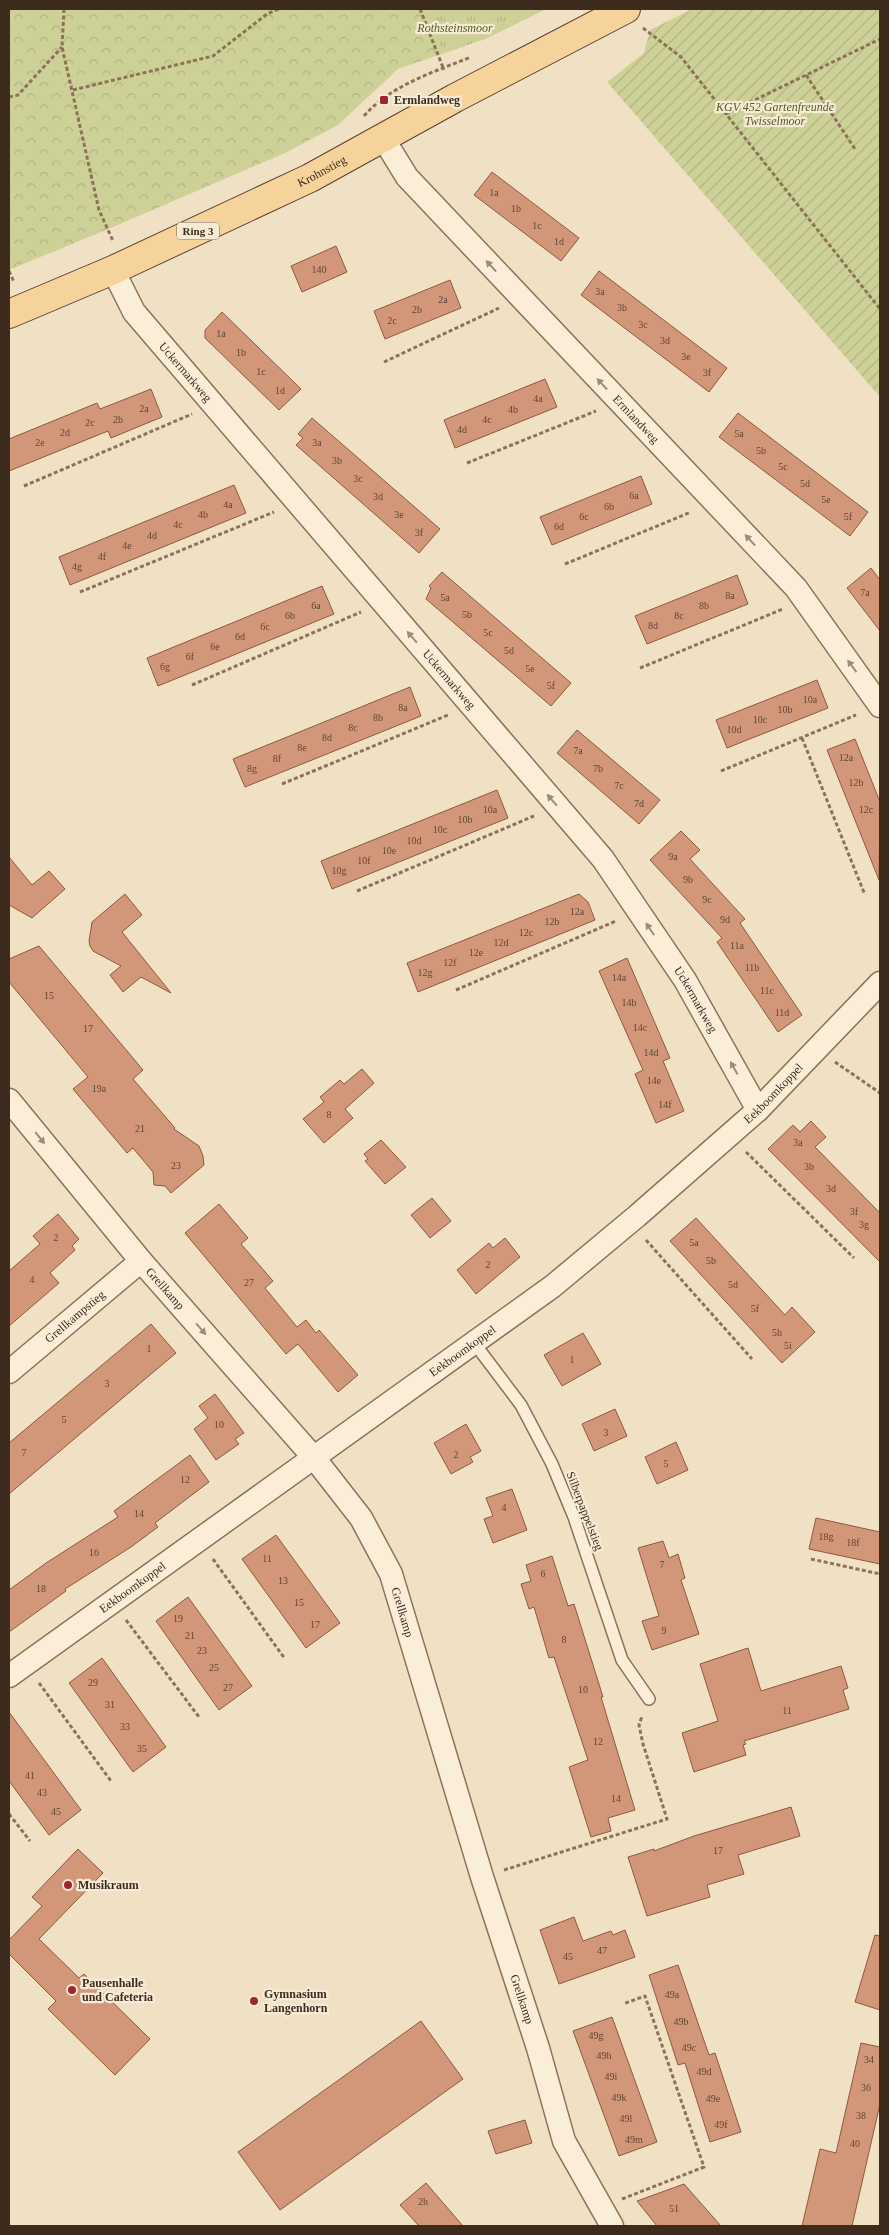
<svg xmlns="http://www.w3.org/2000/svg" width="889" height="2235" viewBox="0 0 889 2235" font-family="'Times New Roman',serif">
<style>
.forest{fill:url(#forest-crowns)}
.park{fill:url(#park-tufts)}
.garden{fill:url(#garden-furrows)}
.building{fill:#d29778;stroke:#8f583d}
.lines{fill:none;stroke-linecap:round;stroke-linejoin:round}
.service-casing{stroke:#8e7159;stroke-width:14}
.minor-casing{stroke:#8e7159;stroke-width:25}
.primary-casing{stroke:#5b402d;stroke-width:30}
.path{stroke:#8e7159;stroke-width:3;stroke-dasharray:4 2.5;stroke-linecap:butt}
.service{stroke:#fbeed9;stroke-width:11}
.minor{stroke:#fbeed9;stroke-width:22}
.primary{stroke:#f6d39a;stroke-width:28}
.oneway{fill:#9c8c7c}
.poi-dot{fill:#a1252e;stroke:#f8ebd5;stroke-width:2}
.labels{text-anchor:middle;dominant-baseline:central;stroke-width:4.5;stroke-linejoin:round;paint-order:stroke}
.number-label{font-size:10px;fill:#624634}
.shield{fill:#f8ebd5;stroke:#756555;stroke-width:1}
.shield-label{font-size:11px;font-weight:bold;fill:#3d2b1e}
.park-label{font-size:12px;font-style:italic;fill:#515b23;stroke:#f8ebd5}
.poi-label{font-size:12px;font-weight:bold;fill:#3d2b1e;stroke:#f8ebd5;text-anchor:start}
.street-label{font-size:12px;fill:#3d2b1e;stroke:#f8ebd5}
</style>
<defs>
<pattern id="forest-crowns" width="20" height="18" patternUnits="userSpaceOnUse" patternTransform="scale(1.25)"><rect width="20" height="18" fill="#ced197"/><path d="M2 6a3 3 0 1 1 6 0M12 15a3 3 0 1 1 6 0" fill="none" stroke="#b2b482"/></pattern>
<pattern id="park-tufts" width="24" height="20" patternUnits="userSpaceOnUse" patternTransform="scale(1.25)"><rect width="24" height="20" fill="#ced197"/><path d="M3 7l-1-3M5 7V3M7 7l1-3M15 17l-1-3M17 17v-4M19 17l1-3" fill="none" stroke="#b2b482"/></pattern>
<pattern id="garden-furrows" width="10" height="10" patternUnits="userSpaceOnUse" patternTransform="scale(1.25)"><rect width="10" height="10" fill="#ced197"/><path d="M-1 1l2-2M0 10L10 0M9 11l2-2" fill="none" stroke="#b2b482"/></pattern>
</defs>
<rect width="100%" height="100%" fill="#f1e1c4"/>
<path class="forest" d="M9,9H546L485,39L398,69L338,125L285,153L113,227L9,270Z"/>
<path class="park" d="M426,9H546L485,39L443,53Z"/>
<path class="garden" d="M692,9H880V397L607,82L644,53L650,30Z"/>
<path class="building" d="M492,172L579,238L561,261L474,195Z
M336,246L347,272L302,292L291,266Z
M599,271L727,368L709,392L581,295Z
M450,280L461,308L385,339L374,311Z
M222,312L301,389L279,410L205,338V330Z
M545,379L557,407L455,448L444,420Z
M151,389L162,417L111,438L108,431L9,471V439L97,403L100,409Z
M738,413L868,512L850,536L719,437Z
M312,418L440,529L419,553L296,445L303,438L298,434Z
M641,476L652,504L552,545L540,517Z
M234,485L246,513L70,585L59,557Z
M871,568L880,580V631L847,588Z
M442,572L571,683L551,706L426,599L431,588L429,586Z
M737,575L748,604L647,644L635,616Z
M322,586L334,614L158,686L147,658Z
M817,680L828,708L727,748L716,720Z
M410,687L421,716L245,787L233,759Z
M577,730L660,800L639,824L557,753Z
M855,739L880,802L879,880L827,750Z
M497,790L508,818L332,889L321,861Z
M681,831L700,850L690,859L745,919L740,923L802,1015L778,1032L717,942L722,938L650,860Z
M9,857L32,885L49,871L65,889L32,918L9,905Z
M125,894L142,915L122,932L171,993L141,977L123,992L110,975L121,966L93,951L90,946L89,941L92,922Z
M579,894L588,902L595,920L418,992L407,963Z
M39,946L143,1070L133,1079L175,1128L174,1129L199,1146L203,1156L204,1165L171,1193L165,1186L154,1185L153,1172L133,1148L127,1153L73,1089L88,1077L9,982V959Z
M627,958L670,1058L663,1061L684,1111L656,1123L635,1074L643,1070L599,971Z
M362,1069L374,1083L345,1109L353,1118L324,1143L303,1119L324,1102L320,1097L340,1080L344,1084Z
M811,1121L826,1137L815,1147L880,1213V1262L768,1149L793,1125L800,1132Z
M381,1140L406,1167L385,1184L365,1161L368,1159L364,1154Z
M432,1198L451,1221L430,1238L411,1215Z
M219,1204L248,1238L241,1244L273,1281L265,1288L297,1327L306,1320L316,1333L319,1330L358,1375L338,1392L298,1344L286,1354L185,1233Z
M58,1214L79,1239L72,1246L75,1250L50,1273L59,1283L9,1326V1271L40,1244L33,1236Z
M696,1218L785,1315L792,1307L815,1332L782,1363L670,1241Z
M505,1238L520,1257L476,1294L457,1270L489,1243L493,1248Z
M151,1324L176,1353L9,1494V1443Z
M583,1333L601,1364L562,1386L544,1355Z
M215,1394L244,1433L235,1439L239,1444L216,1460L194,1429L208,1418L199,1406Z
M615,1409L627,1436L594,1451L582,1424Z
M466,1424L481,1451L470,1457L473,1462L451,1474L434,1443Z
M676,1442L688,1470L657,1484L645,1457Z
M190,1455L209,1482L155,1523L158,1527L131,1547L65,1589L66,1591L9,1632V1590L46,1563L118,1517L114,1511Z
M512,1489L527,1530L493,1543L484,1519L493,1516L486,1498Z
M816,1518L880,1532V1564L809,1549Z
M276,1535L340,1623L306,1648L242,1559Z
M663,1541L669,1558L678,1554L685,1578L681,1580L699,1634L652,1650L642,1621L659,1616L638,1548Z
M552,1556L568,1606L574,1604L603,1697H601L635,1810L608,1818L611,1831L591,1837L569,1767L588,1760L554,1657L549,1658L534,1607L529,1609L521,1584L531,1581L526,1565Z
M188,1597L252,1686L219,1710L156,1621Z
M748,1648L761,1691L841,1666L848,1688L843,1690L849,1709L744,1741L746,1744L743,1745L746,1755L694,1772L682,1733L718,1721L700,1664Z
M102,1658L166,1747L133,1772L69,1683Z
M9,1712L81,1810L49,1835L9,1781Z
M791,1807L800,1836L738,1855L744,1874L707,1885L710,1897L647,1916L628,1857L654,1849V1851L694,1836Z
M78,1849L103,1873L39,1939L79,1978L84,1974L150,2039L115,2075L48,2009L56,2001L9,1954V1940L42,1906L32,1897Z
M574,1917L583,1941L611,1931L613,1935L625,1930L635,1957L559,1984L540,1930Z
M875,1935L880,1936V2010L855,2002Z
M678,1965L709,2055L715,2053L741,2132L710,2142L685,2063L678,2065L649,1975Z
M612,2017L657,2142L619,2156L573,2031Z
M421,2021L463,2079L280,2210L238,2152Z
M861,2043L880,2047V2104L852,2226H802L820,2149L836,2153Z
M525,2120L532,2143L496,2154L488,2131Z
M426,2183L463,2226H419L400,2205Z
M684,2184L721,2226H657L637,2201Z"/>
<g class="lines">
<g class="service-casing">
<path id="service" d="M475,1344L521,1405L552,1464L574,1517L622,1660L649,1699"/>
</g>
<g class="minor-casing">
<g id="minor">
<path id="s1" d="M383,138L407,177L796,588L880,706"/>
<path id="s2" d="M113,270L134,312L603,859L685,980L758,1110"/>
<path id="s3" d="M9,1100L141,1261L315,1459L361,1518L391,1574L482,1877L538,2048L564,2141L612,2226"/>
<path id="s4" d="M9,1372L141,1261"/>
<path id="s5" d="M9,1676L553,1286L637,1216L758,1110L880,983"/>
</g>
</g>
<g class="primary-casing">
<g id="primary">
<path id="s6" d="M9,314L113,270L310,178L455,98L626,9"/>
</g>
</g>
<path class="path" d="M64,9L62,47L99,210L113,241
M420,9L444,70
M643,28L681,57L880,309
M806,75L855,149
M73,90L213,56L267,14L279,9
M9,97L18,95L62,47
M726,114L880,39
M364,116C391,85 434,72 471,57
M9,271L14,282
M384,362L499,308
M467,463L596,411
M24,486L192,414
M565,564L691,512
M80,592L274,512
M640,668L783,609
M192,685L361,612
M802,738L865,895
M721,771L856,715
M282,784L448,715
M357,891L534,816
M456,990L616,921
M835,1062L880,1093
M746,1152L854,1258
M646,1240L752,1359
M213,1559L285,1659
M811,1559L880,1574
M126,1620L199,1717
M39,1683L111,1781
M9,1814L30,1841
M504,1870L667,1819L643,1744L639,1725L642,1716
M622,2199L704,2167L645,1996L623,2004"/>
<use href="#service" class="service"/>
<use href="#minor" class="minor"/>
<use href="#primary" class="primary"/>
</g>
<defs><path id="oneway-solid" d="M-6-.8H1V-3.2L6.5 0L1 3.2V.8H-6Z" transform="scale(1.25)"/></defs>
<g class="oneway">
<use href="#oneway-solid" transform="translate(491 266) rotate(-133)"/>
<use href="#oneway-solid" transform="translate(602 384) rotate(-133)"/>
<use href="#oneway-solid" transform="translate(750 540) rotate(-133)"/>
<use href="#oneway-solid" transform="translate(412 637) rotate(-131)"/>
<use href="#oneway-solid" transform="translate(852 666) rotate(-126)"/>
<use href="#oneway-solid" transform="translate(552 800) rotate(-131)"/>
<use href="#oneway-solid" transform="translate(650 929) rotate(-124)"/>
<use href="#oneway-solid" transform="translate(734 1068) rotate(-119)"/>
<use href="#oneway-solid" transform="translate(40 1138) rotate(51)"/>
<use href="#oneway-solid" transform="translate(201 1329) rotate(49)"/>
</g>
<g class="poi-dot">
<rect x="379" y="95" width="10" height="10" rx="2.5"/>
<circle cx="68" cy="1885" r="5"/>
<circle cx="72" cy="1990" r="5"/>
<circle cx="254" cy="2001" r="5"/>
</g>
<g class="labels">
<g class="number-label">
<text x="494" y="192">1a</text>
<text x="516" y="208">1b</text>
<text x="537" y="225">1c</text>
<text x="559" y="241">1d</text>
<text x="319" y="269">140</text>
<text x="600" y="291">3a</text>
<text x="443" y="299">2a</text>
<text x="622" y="307">3b</text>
<text x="417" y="309">2b</text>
<text x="392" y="320">2c</text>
<text x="643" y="324">3c</text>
<text x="221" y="333">1a</text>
<text x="665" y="340">3d</text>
<text x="241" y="352">1b</text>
<text x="686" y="356">3e</text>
<text x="261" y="371">1c</text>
<text x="707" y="372">3f</text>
<text x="280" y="390">1d</text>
<text x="538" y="398">4a</text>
<text x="144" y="408">2a</text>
<text x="513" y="409">4b</text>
<text x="118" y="419">2b</text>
<text x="487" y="419">4c</text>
<text x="90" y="422">2c</text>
<text x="462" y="429">4d</text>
<text x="65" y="432">2d</text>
<text x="739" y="433">5a</text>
<text x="40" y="442">2e</text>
<text x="317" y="442">3a</text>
<text x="761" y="450">5b</text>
<text x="337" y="460">3b</text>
<text x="783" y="466">5c</text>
<text x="358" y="478">3c</text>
<text x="805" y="483">5d</text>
<text x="634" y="495">6a</text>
<text x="378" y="496">3d</text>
<text x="826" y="499">5e</text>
<text x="228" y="504">4a</text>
<text x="609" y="506">6b</text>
<text x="203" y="514">4b</text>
<text x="399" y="514">3e</text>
<text x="584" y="516">6c</text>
<text x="848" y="516">5f</text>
<text x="178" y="524">4c</text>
<text x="559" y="526">6d</text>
<text x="419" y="532">3f</text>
<text x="152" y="535">4d</text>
<text x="127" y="545">4e</text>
<text x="102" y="556">4f</text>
<text x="77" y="566">4g</text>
<text x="865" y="592">7a</text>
<text x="730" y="595">8a</text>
<text x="445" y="597">5a</text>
<text x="316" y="605">6a</text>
<text x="704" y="605">8b</text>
<text x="467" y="614">5b</text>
<text x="290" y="615">6b</text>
<text x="679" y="615">8c</text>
<text x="653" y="625">8d</text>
<text x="265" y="626">6c</text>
<text x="488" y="632">5c</text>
<text x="240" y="636">6d</text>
<text x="215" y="646">6e</text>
<text x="509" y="650">5d</text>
<text x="190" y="656">6f</text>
<text x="165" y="666">6g</text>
<text x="530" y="668">5e</text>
<text x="551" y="685">5f</text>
<text x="810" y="699">10a</text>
<text x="403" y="707">8a</text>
<text x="785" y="709">10b</text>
<text x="378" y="717">8b</text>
<text x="760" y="719">10c</text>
<text x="353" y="727">8c</text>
<text x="734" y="729">10d</text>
<text x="327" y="737">8d</text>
<text x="302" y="747">8e</text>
<text x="578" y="750">7a</text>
<text x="846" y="757">12a</text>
<text x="277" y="758">8f</text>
<text x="252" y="768">8g</text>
<text x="598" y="768">7b</text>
<text x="856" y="782">12b</text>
<text x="619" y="785">7c</text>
<text x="639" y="803">7d</text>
<text x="490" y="809">10a</text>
<text x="866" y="809">12c</text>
<text x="465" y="819">10b</text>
<text x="440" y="829">10c</text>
<text x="414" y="840">10d</text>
<text x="389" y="850">10e</text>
<text x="673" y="856">9a</text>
<text x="364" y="860">10f</text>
<text x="339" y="870">10g</text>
<text x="688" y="879">9b</text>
<text x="707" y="899">9c</text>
<text x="577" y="911">12a</text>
<text x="725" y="919">9d</text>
<text x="552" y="921">12b</text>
<text x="526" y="932">12c</text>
<text x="501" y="942">12d</text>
<text x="737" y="945">11a</text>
<text x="476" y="952">12e</text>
<text x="450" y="962">12f</text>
<text x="752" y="967">11b</text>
<text x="425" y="972">12g</text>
<text x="619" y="977">14a</text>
<text x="767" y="990">11c</text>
<text x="49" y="995">15</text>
<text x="629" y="1002">14b</text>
<text x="782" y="1012">11d</text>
<text x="640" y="1027">14c</text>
<text x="88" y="1028">17</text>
<text x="651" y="1052">14d</text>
<text x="654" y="1080">14e</text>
<text x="99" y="1088">19a</text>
<text x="665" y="1104">14f</text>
<text x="329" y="1114">8</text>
<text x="140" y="1128">21</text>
<text x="798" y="1142">3a</text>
<text x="176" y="1165">23</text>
<text x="809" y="1166">3b</text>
<text x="831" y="1188">3d</text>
<text x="854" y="1211">3f</text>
<text x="864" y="1224">3g</text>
<text x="56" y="1237">2</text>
<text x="694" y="1242">5a</text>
<text x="711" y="1260">5b</text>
<text x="488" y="1264">2</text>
<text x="32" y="1279">4</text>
<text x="249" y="1282">27</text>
<text x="733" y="1284">5d</text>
<text x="755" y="1308">5f</text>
<text x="777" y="1332">5h</text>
<text x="788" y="1345">5i</text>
<text x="149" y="1348">1</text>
<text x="572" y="1359">1</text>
<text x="107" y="1383">3</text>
<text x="64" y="1419">5</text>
<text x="219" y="1424">10</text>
<text x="606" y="1432">3</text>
<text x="24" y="1452">7</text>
<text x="456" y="1454">2</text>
<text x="666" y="1463">5</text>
<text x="185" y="1479">12</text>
<text x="504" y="1507">4</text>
<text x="139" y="1513">14</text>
<text x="826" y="1536">18g</text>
<text x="853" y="1542">18f</text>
<text x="94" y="1552">16</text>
<text x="267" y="1558">11</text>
<text x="662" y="1564">7</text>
<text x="543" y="1573">6</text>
<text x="283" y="1580">13</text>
<text x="41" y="1588">18</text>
<text x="299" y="1602">15</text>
<text x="178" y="1618">19</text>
<text x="315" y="1624">17</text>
<text x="664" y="1630">9</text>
<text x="190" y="1635">21</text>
<text x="564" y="1639">8</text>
<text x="202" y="1650">23</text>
<text x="214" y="1667">25</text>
<text x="93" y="1682">29</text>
<text x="228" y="1687">27</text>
<text x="583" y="1689">10</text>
<text x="110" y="1704">31</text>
<text x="787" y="1710">11</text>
<text x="125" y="1726">33</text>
<text x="598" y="1741">12</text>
<text x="142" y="1748">35</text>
<text x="30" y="1775">41</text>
<text x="42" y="1792">43</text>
<text x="616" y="1798">14</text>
<text x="56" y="1811">45</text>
<text x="718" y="1850">17</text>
<text x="602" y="1950">47</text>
<text x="568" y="1956">45</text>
<text x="672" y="1994">49a</text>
<text x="681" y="2021">49b</text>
<text x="596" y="2035">49g</text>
<text x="689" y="2047">49c</text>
<text x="604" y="2055">49h</text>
<text x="869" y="2059">34</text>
<text x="704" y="2071">49d</text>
<text x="611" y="2076">49i</text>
<text x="866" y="2087">36</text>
<text x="619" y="2097">49k</text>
<text x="713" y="2098">49e</text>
<text x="861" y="2115">38</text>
<text x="626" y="2118">49l</text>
<text x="721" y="2124">49f</text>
<text x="634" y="2139">49m</text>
<text x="855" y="2143">40</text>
<text x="423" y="2201">2h</text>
<text x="674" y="2208">51</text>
</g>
<rect class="shield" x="177" y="222.5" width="42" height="17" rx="4"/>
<g class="shield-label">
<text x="198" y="231">Ring 3</text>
</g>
<g class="park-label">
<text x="455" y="28">Rothsteinsmoor</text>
<text x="775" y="107">KGV 452 Gartenfreunde<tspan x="775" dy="14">Twisselmoor</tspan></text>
</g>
<g class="poi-label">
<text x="394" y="100">Ermlandweg</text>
<text x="78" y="1885">Musikraum</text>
<text x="82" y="1983">Pausenhalle<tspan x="82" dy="14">und Cafeteria</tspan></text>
<text x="264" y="1994">Gymnasium<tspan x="264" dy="14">Langenhorn</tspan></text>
</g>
<g class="street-label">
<text stroke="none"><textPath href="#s6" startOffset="344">Krohnstieg</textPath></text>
<text stroke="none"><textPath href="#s2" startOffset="126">Uckermarkweg</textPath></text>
<text stroke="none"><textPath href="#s1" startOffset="379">Ermlandweg</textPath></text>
<text stroke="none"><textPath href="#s2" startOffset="531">Uckermarkweg</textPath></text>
<text stroke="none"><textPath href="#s2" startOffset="936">Uckermarkweg</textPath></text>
<text stroke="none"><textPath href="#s5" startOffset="962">Eekboomkoppel</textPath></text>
<text stroke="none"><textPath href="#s3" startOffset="245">Grellkamp</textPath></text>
<text stroke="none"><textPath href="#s4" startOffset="86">Grellkampstieg</textPath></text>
<text stroke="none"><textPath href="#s5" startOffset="558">Eekboomkoppel</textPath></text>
<text transform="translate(585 1511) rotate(69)">Silberpappelstieg</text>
<text stroke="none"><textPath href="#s5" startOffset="152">Eekboomkoppel</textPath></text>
<text stroke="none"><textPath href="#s3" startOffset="650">Grellkamp</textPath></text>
<text stroke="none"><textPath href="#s3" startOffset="1055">Grellkamp</textPath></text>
</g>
</g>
<rect width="889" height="2235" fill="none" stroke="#3d2b1e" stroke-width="20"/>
</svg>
